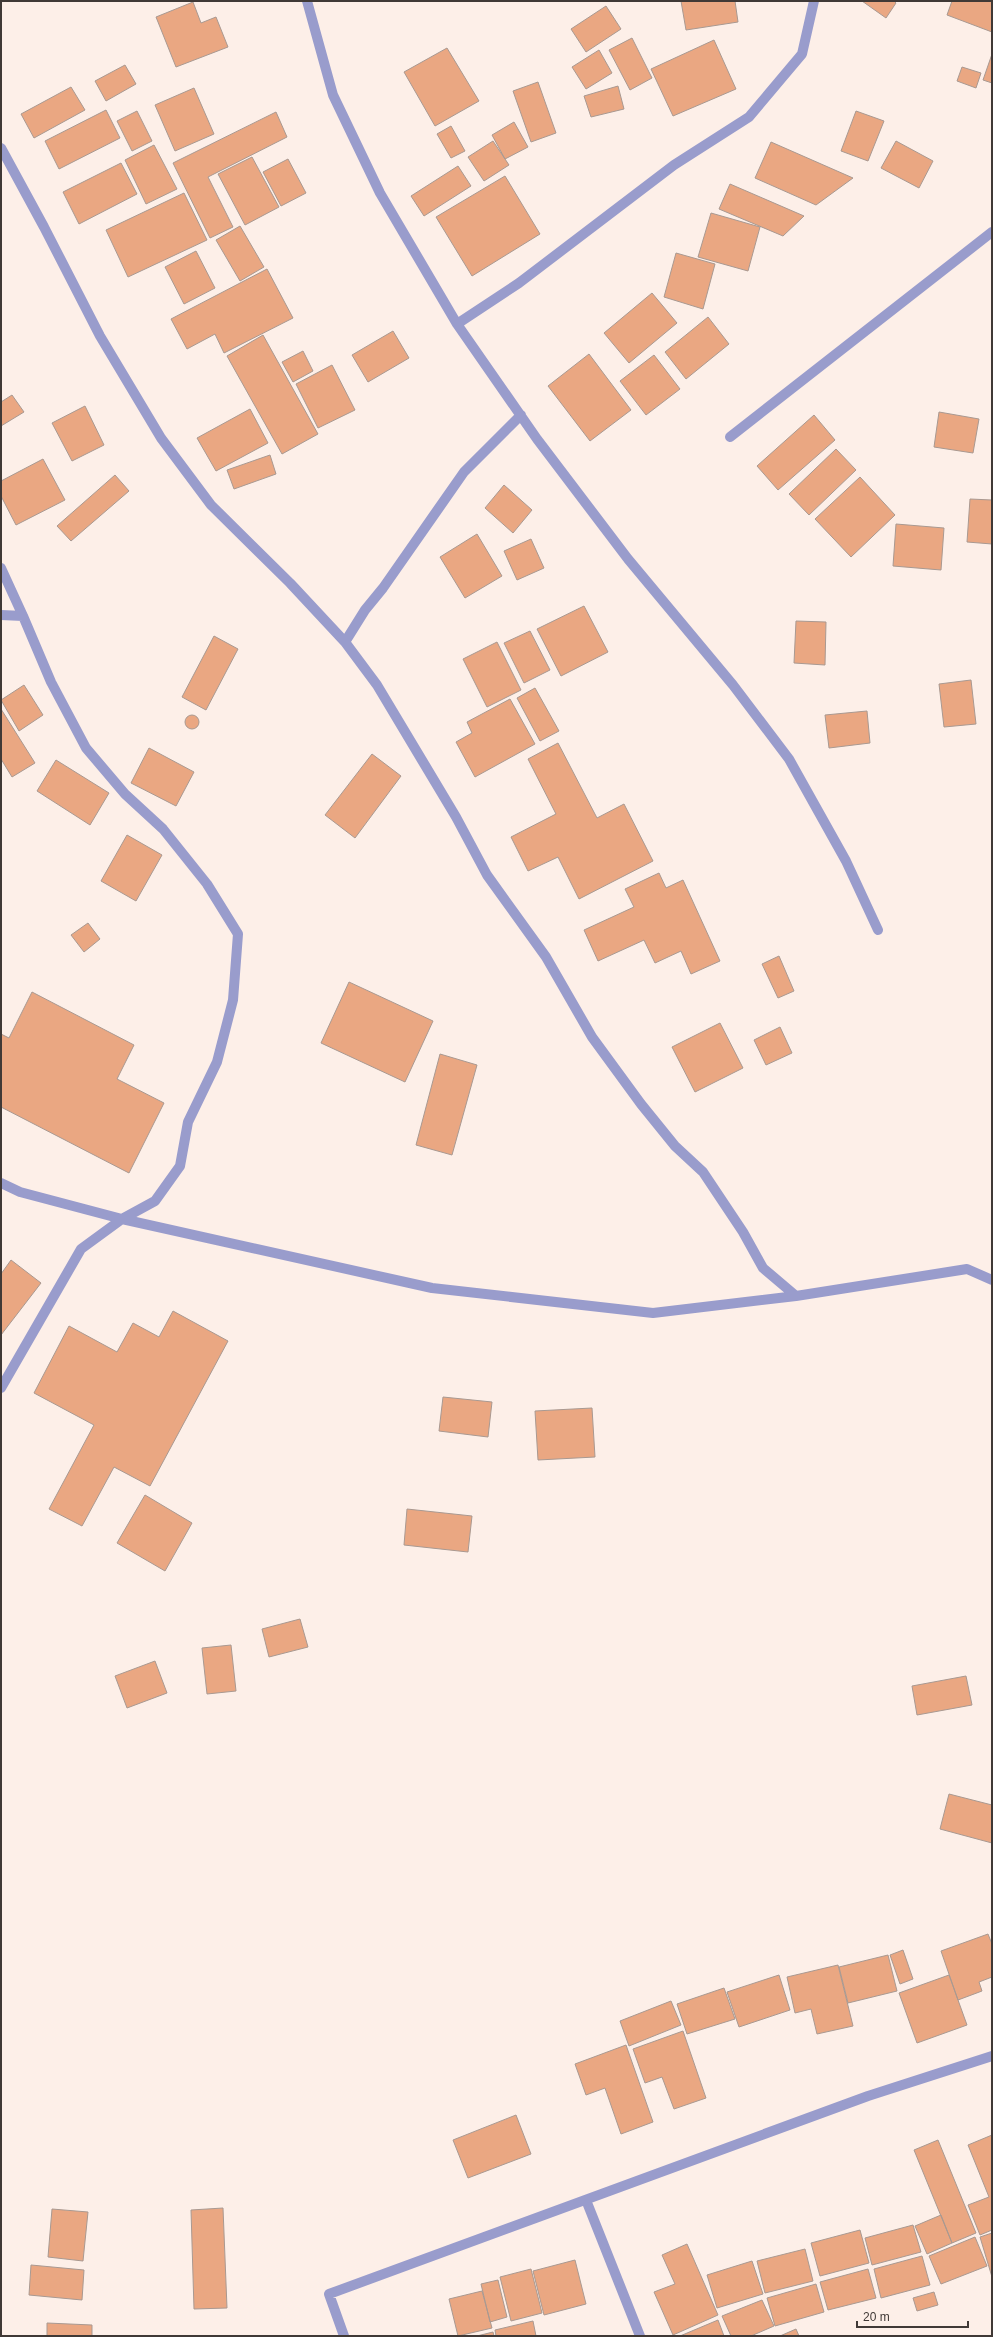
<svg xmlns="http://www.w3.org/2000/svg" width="993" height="2337" viewBox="0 0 993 2337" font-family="Arial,sans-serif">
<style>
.building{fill:#eaa782;stroke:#a99991}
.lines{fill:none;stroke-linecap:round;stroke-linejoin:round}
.minor{stroke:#999ccc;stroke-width:10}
</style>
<rect width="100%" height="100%" fill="#fdefe8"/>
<path class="building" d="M681,1H735L738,22L686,30Z
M862,1H894L896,3L886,18Z
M952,1H992V32L947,15Z
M193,2L201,23L216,17L228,47L176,67L156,17Z
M606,6L621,29L586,52L571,29Z
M632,38L652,78L630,90L609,50Z
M714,40L736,89L673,116L651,69Z
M447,48L479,101L435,126L404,72Z
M599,50L612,73L586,89L572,67Z
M992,54V83L983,80Z
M125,65L136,84L106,101L95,81Z
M962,67L981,73L976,88L957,81Z
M538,82L556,133L531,142L513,91Z
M618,86L624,109L591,117L584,96Z
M71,87L85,110L34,138L21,114Z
M194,88L214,134L175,151L155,105Z
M106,110L120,138L59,169L45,141Z
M137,111L152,141L132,151L117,121Z
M856,111L884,121L868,161L841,151Z
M276,112L287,137L208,177L233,227L210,238L173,163Z
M514,122L528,147L505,159L492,135Z
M451,126L465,151L451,158L437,134Z
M493,141L509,165L484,181L468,157Z
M896,141L933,161L919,188L881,168Z
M771,142L853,178L816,205L755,178Z
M154,145L177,189L146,204L125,160Z
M252,157L279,207L245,225L218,174Z
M288,159L306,193L281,206L263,172Z
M121,163L137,194L79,224L63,192Z
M458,166L471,186L424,216L411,196Z
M505,176L540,234L472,276L436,217Z
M730,184L804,216L783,236L719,209Z
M184,193L207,240L128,277L106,230Z
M711,213L760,227L748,271L698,257Z
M240,226L264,267L240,281L216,240Z
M196,251L215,288L184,304L165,267Z
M676,253L715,264L703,309L664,297Z
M267,269L293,318L224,353L215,334L187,349L171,319Z
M652,293L677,323L629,363L604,333Z
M708,317L729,344L686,379L665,352Z
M393,331L409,358L368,382L352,355Z
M263,335L318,434L282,454L227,356Z
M303,351L313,371L293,382L282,362Z
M589,354L631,410L590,441L548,386Z
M654,355L680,389L646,415L620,381Z
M332,365L355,410L318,428L296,384Z
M12,395L24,412L1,426V402Z
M85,406L104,445L72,461L52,423Z
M250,409L268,443L216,471L197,438Z
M939,412L979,419L973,453L934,447Z
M814,415L835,440L778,490L757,466Z
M836,449L856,470L809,515L789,494Z
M270,455L276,474L234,489L227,470Z
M43,459L65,500L16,525L1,496V481Z
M115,475L129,491L71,541L57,526Z
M860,477L895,515L851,557L815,519Z
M504,485L532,510L513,533L485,508Z
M970,499L992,500V544L967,542Z
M896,524L944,528L941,570L893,566Z
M477,534L502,576L465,598L440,557Z
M531,539L544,568L517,580L504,551Z
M584,606L608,652L561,676L537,629Z
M796,621L826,622L825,665L794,663Z
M530,631L550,670L524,683L504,643Z
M214,636L238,649L206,710L182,697Z
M497,642L521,690L487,707L463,659Z
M971,680L976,724L944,727L939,684Z
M24,685L43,715L19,731L1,700Z
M535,688L559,731L540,741L517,698Z
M510,699L535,744L475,777L456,742L472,733L467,722Z
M1,709L35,763L12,777L1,759Z
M867,711L870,743L829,748L825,715Z
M185 722a7 7 0 1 1 14 0a7 7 0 1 1-14 0Z
M558,743L597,818L624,804L653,861L579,899L558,857L528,871L511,837L556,814L528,759Z
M149,748L194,772L176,806L131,783Z
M372,754L401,776L355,838L325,815Z
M56,760L109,793L90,825L37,791Z
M127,835L162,855L136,901L101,881Z
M659,873L666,888L683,880L720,961L691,974L681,951L655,963L644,940L598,961L584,930L634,907L625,889Z
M88,923L100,939L84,952L71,935Z
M779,956L794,991L778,998L762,964Z
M349,982L433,1021L405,1082L321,1043Z
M32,992L134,1045L117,1079L164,1103L129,1173L1,1107V1034L9,1038Z
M720,1023L743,1068L695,1092L672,1047Z
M780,1027L792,1053L766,1065L754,1040Z
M440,1054L477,1065L452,1155L416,1145Z
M11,1260L41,1283L1,1335V1274Z
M173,1311L228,1341L150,1486L114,1467L82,1526L49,1509L94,1425L34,1393L69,1326L117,1352L133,1323L159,1337Z
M443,1397L492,1402L488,1437L439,1431Z
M592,1408L595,1457L538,1460L535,1411Z
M145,1495L192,1523L165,1571L117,1543Z
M407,1509L472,1516L468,1552L404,1545Z
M300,1619L308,1647L269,1657L262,1629Z
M231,1645L236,1691L207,1694L202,1648Z
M155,1661L167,1693L127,1708L115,1676Z
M966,1676L972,1705L917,1715L912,1686Z
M949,1794L992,1805V1843L940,1829Z
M988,1934L992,1944V1977L979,1982L982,1991L958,2000L941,1951Z
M903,1950L913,1979L900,1984L890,1955Z
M888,1955L897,1991L848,2003L839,1967Z
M838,1965L853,2026L817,2034L811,2009L795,2013L787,1977Z
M779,1975L790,2010L739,2027L727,1992Z
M949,1975L967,2025L917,2043L899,1993Z
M724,1988L735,2019L687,2034L677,2004Z
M671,2001L681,2025L629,2046L620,2021Z
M683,2031L706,2098L674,2109L662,2077L645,2083L633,2049Z
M626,2045L653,2122L621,2134L605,2088L586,2095L575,2064Z
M516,2115L531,2154L468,2178L453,2140Z
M992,2135V2230L980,2235L968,2205L989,2197L968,2145Z
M938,2140L976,2233L952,2243L914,2150Z
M223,2208L227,2308L194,2309L191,2210Z
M52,2209L88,2212L83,2261L48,2257Z
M941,2215L952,2243L927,2254L915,2226Z
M913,2225L921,2252L872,2265L865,2238Z
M860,2230L869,2263L820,2276L811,2243Z
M992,2233V2277L980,2237Z
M975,2237L987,2266L941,2284L929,2256Z
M687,2244L718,2315L673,2335L654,2292L675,2284L662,2255Z
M805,2249L813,2281L765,2293L757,2261Z
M922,2256L930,2285L881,2298L874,2269Z
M575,2260L586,2304L544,2315L533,2271Z
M752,2261L763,2294L717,2308L707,2275Z
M31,2265L84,2270L82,2300L29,2295Z
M531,2269L542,2313L511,2321L500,2277Z
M868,2269L876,2298L828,2310L820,2282Z
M498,2280L507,2317L490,2322L481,2284Z
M816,2284L824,2312L775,2326L767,2298Z
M482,2291L492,2328L458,2336L449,2299Z
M934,2292L938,2305L917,2311L913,2298Z
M762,2300L774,2326L751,2336H731L722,2316Z
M718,2320L724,2336H680Z
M533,2321L536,2336H496L495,2330Z
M47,2323L92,2325V2336H47Z
M796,2329L799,2336H780Z
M493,2332L494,2336H477Z"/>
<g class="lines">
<path class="minor" d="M307,1L333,95L380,193L457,324L537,439L628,559L733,685L789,759L846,861L878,930
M1,148L44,227L100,336L161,438L211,505L290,583L345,642
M457,324L519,283L674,165L749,117L802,54L814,1
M521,415L464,472L383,588L365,610L345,642L377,685L456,817L487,875L546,957L592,1037L641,1104L675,1146L703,1172L743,1232L763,1268L796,1296
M730,437L992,232
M1,568L23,616
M1,615L23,616L51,682L86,748L125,794L163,829L207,884L238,934L233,1000L217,1062L188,1122L180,1166L155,1201L122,1219L81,1249L1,1388
M1,1183L20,1192L122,1219L432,1288L653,1313L796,1296L967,1269L992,1280
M586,2200L640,2336
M344,2336L329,2294L868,2096L992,2056"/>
</g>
<rect width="993" height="2337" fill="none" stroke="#403936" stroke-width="4"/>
<path d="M857 2321v6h111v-6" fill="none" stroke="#403936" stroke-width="2"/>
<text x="863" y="2321" font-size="12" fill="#403936" stroke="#fdefe8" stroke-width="3" paint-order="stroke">20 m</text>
</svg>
